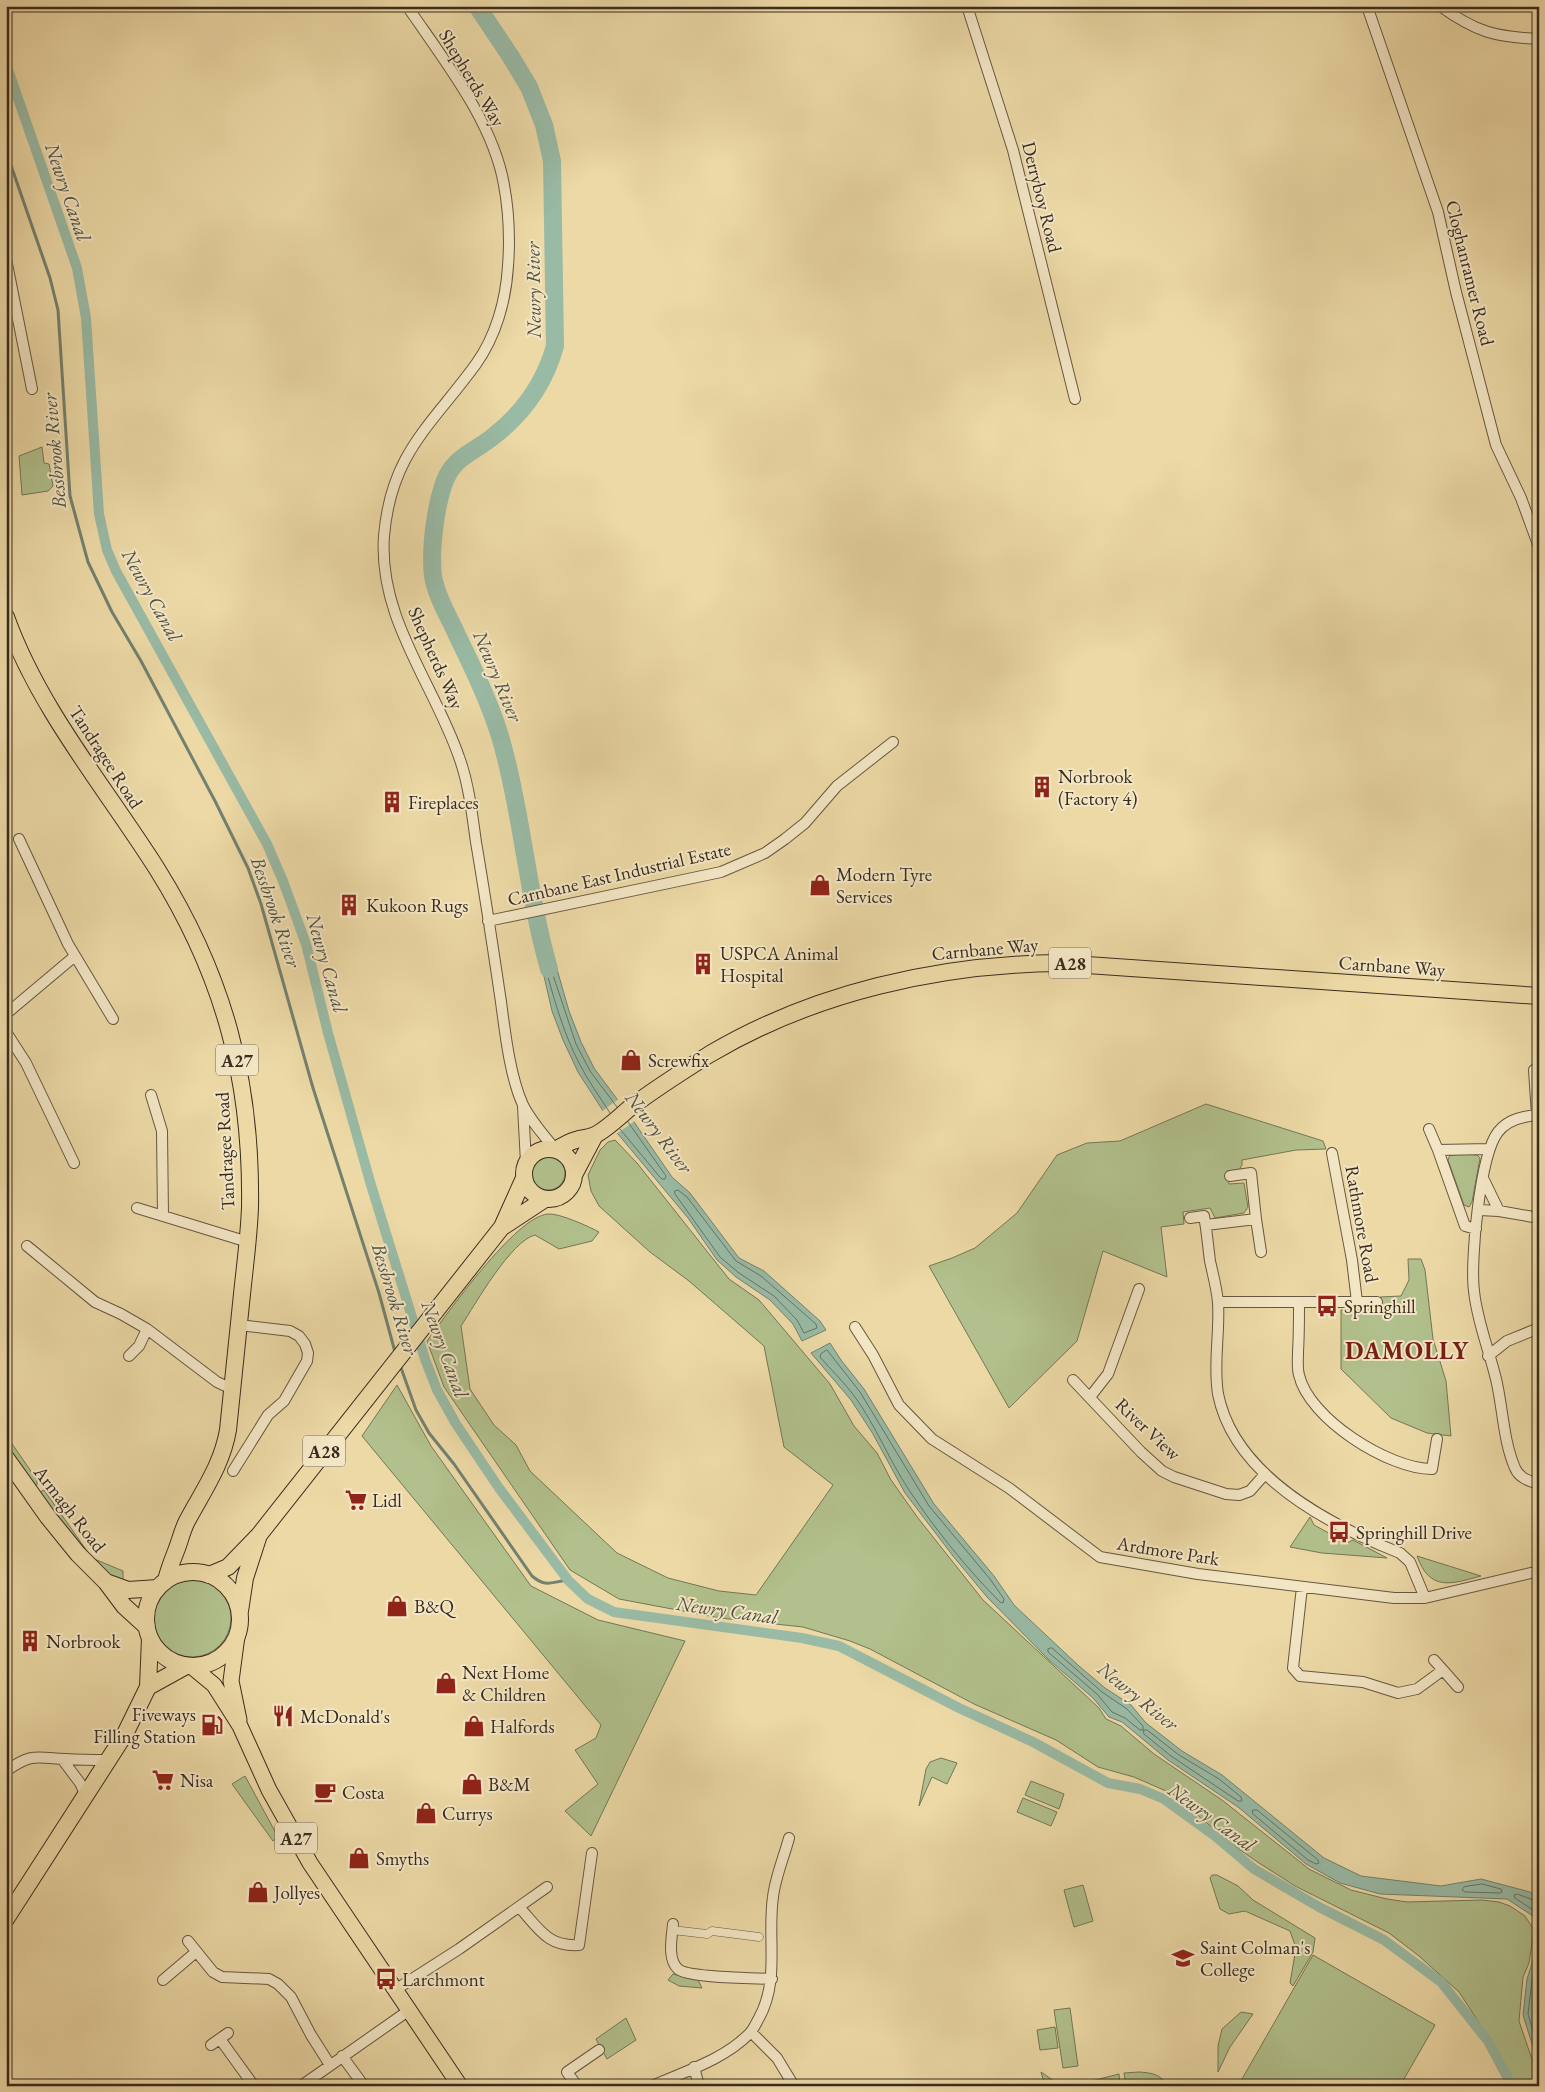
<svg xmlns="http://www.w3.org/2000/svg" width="1545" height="2092" viewBox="0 0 1545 2092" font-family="'EB Garamond',serif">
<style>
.green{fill:#b1c08c;stroke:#757656}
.water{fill:#99baa5;stroke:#73816f}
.pier{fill:#ecd9a6}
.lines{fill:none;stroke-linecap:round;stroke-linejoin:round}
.shore{stroke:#697362;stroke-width:1}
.stream{stroke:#73816f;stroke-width:3}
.canal{stroke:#99baa5;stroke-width:10}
.river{stroke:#99baa5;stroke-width:18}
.pedestrian-casing{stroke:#665741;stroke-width:9}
.minor-casing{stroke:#665741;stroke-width:12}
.primary-casing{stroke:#392c1f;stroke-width:17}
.trunk-casing{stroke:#392c1f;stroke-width:18}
.pedestrian{stroke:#f3e6c5;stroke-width:8}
.minor{stroke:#f3e6c5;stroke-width:10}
.primary{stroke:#ecd9a6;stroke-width:15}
.trunk{stroke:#ecd9a6;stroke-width:16}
.labels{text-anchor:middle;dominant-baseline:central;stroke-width:4;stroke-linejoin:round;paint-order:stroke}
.shield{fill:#f3e6c5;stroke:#716451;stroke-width:1}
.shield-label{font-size:18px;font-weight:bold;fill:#392c1f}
.street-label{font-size:19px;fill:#392c1f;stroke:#f3e6c5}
.poi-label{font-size:19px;fill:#392c1f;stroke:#f3e6c5;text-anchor:start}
.water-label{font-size:20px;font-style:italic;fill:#515040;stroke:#f3e6c5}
.district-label{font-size:24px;font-weight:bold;letter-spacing:1px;fill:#7a1f14;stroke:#f3e6c5}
</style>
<rect width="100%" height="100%" fill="#ecd9a6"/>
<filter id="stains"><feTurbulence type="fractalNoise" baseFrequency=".004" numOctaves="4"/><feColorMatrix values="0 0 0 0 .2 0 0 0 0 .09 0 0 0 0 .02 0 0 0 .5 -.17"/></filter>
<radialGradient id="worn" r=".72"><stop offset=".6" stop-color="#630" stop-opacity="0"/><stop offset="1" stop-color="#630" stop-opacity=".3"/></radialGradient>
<path class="green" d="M42,447L44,463L49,464L53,486L48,491L22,495L19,456Z
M1206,1104L1323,1141L1326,1149L1296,1150L1242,1160V1165L1239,1170L1227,1171L1229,1184L1244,1183L1248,1207L1244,1213L1215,1218L1210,1208L1183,1212L1184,1224L1161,1227L1167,1277L1103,1251L1077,1341L1009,1408L929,1266L952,1258L975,1248L1017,1213L1057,1155L1087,1143L1120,1141Z
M615,1140L637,1163L729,1279L759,1300L830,1384L854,1426L877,1453L891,1480L918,1518L983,1600L1099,1708L1106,1719L1121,1726L1154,1754L1222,1800L1309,1869L1351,1890L1387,1899L1407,1902L1482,1900L1499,1902L1510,1906L1525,1916L1534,1930L1529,1963L1523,1977L1519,2021L1539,2080V2086H1514L1499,2053L1459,1992L1419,1956L1389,1933L1295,1886L1259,1863L1230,1843L1173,1794L1134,1777L1098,1767L1056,1740L974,1704L870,1649L850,1641L803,1627L720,1618L619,1599L570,1570L444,1387L427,1341C447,1314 516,1216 548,1214C559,1213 588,1226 599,1232L592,1241L559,1249L535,1235C511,1241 476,1303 461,1326L470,1389L494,1425L516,1445L530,1471L617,1553L668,1578L719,1591L756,1595L833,1485L784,1447L764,1346L689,1281L650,1252L599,1206L591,1191L588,1175L600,1150L608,1142Z
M1465,1154L1477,1155L1480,1158L1472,1202L1469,1207L1464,1205L1448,1160L1450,1155Z
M531 1173a17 17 0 1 1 34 0a17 17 0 1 1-34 0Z
M1408,1259H1421L1425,1270L1433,1339L1446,1381L1451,1436L1427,1433L1391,1418L1341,1369V1310L1378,1309L1380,1297L1401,1296L1409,1280Z
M397,1385L431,1446L531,1586L598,1620L685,1641L591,1836L565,1811L598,1784L575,1750L596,1738L601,1725L362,1436Z
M6,1435L37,1480V1485L32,1488L6,1448Z
M44,1490L92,1558L123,1571V1582L101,1572L42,1497L40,1492Z
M1310,1517L1314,1525L1347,1543L1353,1540L1387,1558L1322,1553L1290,1547Z
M1417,1556L1481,1576C1451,1584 1430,1592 1417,1556Z
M153 1618a39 39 0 1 1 78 0a39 39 0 1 1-78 0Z
M941,1758L957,1763L947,1784L932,1777L919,1806L926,1769L930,1762Z
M245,1776L278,1837L273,1841L232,1784Z
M1031,1781L1064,1794L1059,1809L1025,1795Z
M1023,1798L1057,1812L1051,1826L1017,1812Z
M1212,1875H1217L1238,1886L1253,1900L1315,1938L1313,1952L1293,1986L1290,1983L1296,1948L1290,1931L1245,1911L1229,1914L1220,1909L1210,1878Z
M1083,1885L1093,1921L1074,1927L1064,1890Z
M1313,1955L1435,2025L1400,2086H1238Z
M673,1974L698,1980L702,1988L679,1986L668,1980Z
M1070,2008L1078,2066L1063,2068L1054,2010Z
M1241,2012L1253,2014L1230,2047L1218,2072V2046L1222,2029Z
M626,2018L636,2040L607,2059L596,2039Z
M1055,2027L1058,2048L1040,2050L1037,2030Z
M1041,2072L1057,2083L1075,2085L1119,2074L1120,2086H1045Z
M1139,2072C1153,2073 1160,2074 1168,2086H1126L1124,2073Z"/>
<path class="water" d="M550,945L569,1011L581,1042L594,1068L634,1122L672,1177L690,1193L739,1258L764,1271L820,1321L826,1330L802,1341L793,1324L770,1300L736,1277L717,1260L688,1218L618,1134L578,1072L563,1040L552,1011L538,950Z
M830,1343L841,1360L864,1389L934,1504L994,1576L1014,1605L1079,1666L1105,1688L1131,1705L1146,1723L1182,1751L1222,1775L1324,1858L1361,1876L1441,1886L1481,1879L1530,1892L1539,1899V2066L1523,2015L1527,1979L1534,1957L1537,1931L1536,1918L1507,1899L1380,1894L1340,1883L1306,1864L1238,1807L1168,1760L1122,1722L1109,1717L1093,1698L1048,1659L987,1597L953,1556L905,1493L873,1434L851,1400L811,1353Z"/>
<path class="pier" d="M620,1098L636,1120L615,1135L601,1112Z"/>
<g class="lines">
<path class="shore" d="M610,1113C600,1097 588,1081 579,1063C565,1036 556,1006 548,977V971L552,972L576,1044L590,1071L617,1107
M620,1129L659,1176L662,1179H665L666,1176L628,1122
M675,1191L678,1190L687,1197L736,1261L761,1276L816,1324L817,1328L804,1333L797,1320L774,1296L739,1273L720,1257L675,1194Z
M827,1350L860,1392L929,1506L990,1579L1004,1599L1003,1603L1000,1602C967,1569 935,1529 909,1490C889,1460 876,1426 855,1397C845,1383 831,1370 820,1357L821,1354Z
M1052,1648L1102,1692L1127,1709L1143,1726V1730H1140L1125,1718L1112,1712L1097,1694L1048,1652V1649Z
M1144,1730H1147L1179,1755L1219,1779L1241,1797L1242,1801H1238L1171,1756L1144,1734Z
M1253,1810H1257L1318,1860L1319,1863L1316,1864L1308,1860L1253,1814Z
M1482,1884L1501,1889L1502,1892L1500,1893L1465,1892L1462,1890L1464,1887Z
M1539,1902L1517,1894L1514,1895L1515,1898L1539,1914
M1539,1959L1532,1980L1528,2014L1539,2051
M1539,1979L1534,2013L1539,2029"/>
<path class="stream" d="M6,151L50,278L58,310L70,496L88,562L112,612L141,661L215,801L248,868L261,904L313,1088L379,1293L395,1352
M400,1365L416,1410L429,1433L454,1464L532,1576C546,1588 551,1582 568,1580
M1534,1895L1539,1888"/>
<path class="canal" d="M6,64L77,268L86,318L99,514L107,550L116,571L267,844L283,881L306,944L328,1033L371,1185L425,1359L437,1390L456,1424L499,1488L568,1580L588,1599L614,1612L802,1638L839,1646L959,1708L1033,1742L1108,1783L1140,1789L1164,1799L1215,1836L1254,1869L1319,1907L1384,1940L1441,1982L1488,2041L1512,2086"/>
<path class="river" d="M477,6L511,57L529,87L544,125L552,161L555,346C545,382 524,412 495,435C474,453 452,456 443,486C435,510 430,551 433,576C436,596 449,617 457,635C473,668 489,701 500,736C522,812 527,892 549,969"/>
<g class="pedestrian-casing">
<path id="pedestrian" d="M672,1930L707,1934L712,1931L759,1937"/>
</g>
<g class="minor-casing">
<path id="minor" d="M407,6C443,59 493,121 504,185C509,212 510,239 508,266C506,300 496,336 476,364C431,426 391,453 384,536C378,618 434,684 459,757C469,784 472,814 476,842C485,895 493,948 501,1002C505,1032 510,1077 523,1105C531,1121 544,1136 556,1150
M967,6L1013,150L1075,399
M1367,6L1438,212L1456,292L1496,445L1521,498L1539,547
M1440,6C1476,32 1495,37 1539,39
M6,259L32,389
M19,839L68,944L113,1019
M488,921L721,872L765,853L785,839L805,823L837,786L893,742
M6,1014L75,956
M6,1032L26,1063L74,1163
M1534,1070L1537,1115
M151,1095L162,1131L163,1216
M523,1106L526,1163
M1539,1115C1524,1116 1508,1119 1498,1132C1480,1155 1470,1261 1474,1291C1477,1321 1489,1350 1496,1379C1503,1408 1503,1440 1515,1468C1519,1478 1529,1481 1539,1484
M1429,1129L1438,1150
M1332,1153L1352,1260L1357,1302
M1483,1178L1499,1211
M137,1208L248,1242
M1479,1210L1499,1211L1539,1218
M1190,1218L1204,1216C1207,1231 1208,1246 1210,1261C1213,1275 1217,1289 1218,1303C1220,1333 1213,1363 1218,1394C1234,1475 1329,1525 1400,1553L1410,1562L1425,1598
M1256,1219L1261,1252
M1206,1225L1256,1219L1251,1173L1230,1176
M1476,1229L1465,1226L1438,1150L1489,1149
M27,1246L95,1302L121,1314L147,1329L217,1382L232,1389
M1218,1302H1377
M1299,1303C1299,1319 1299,1336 1298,1352C1298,1360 1297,1368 1299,1375C1309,1419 1389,1469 1432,1469L1437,1439
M855,1327L873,1355L899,1405L932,1439L1009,1488L1100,1557L1198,1574L1394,1598H1425L1539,1571
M129,1356L139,1346L147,1329
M1488,1356L1507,1341L1539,1328
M1073,1380L1141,1452L1162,1471L1174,1477L1226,1494L1239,1495L1250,1491L1265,1474
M1090,1397L1108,1374L1139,1289
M233,1471L268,1415L284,1401L307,1361L308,1353L305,1344L299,1336L290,1331L239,1325
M1302,1587L1293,1668L1300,1676L1363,1682L1398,1693L1417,1689L1443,1670L1458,1687
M1434,1660L1443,1670
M62,1759L80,1783L86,1796
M6,1771C33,1752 36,1758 66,1759C81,1760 95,1760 110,1760
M520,1908C539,1929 548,1947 579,1945L592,1853
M673,1924C672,1937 667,1959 678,1969C688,1978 755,1978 772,1979
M188,1941L213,1972L222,1977L269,1979L278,1984L291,1997L311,2035L330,2065
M163,1980L196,1952
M395,1990L459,1949L547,1887
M751,2032L777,2058L794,2086
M220,2039L254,2086
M211,2045L228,2033
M342,2056L364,2086
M694,2067L699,2086
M301,2086L408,2011
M577,2086L567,2072L599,2050
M652,2086C686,2071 723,2060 749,2034C754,2029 756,2023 759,2018C780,1980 767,1938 773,1897C775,1878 784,1857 789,1838"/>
</g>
<g class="primary-casing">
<path id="primary" d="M237,1636L231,1681L239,1720
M191,1666L214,1685L240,1726L269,1790L310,1863L460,2086"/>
</g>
<g class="trunk-casing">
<path id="trunk" d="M6,617C39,709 105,787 157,869C224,976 252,1081 250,1207C249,1236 245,1265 242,1294C237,1339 233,1385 228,1430C222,1465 203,1491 187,1521C182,1531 180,1541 176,1551C172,1561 169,1569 166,1580
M524 1174a25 25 0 1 1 50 0a25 25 0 1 1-50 0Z
M556,1150C562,1146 569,1142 576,1140C582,1138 589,1138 595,1135C607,1129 620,1116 631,1107C656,1088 683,1071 710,1054C815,992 937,965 1058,963L1539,996
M575,1173L595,1135
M504,1226L545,1199
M6,1458L48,1517L78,1554L106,1582L124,1606L147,1627
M146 1619a47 47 0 1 1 94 0a47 47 0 1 1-94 0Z
M209,1575L228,1567L259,1535L502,1227L524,1178
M106,1582L128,1590L158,1588
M240,1611L245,1578L258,1538
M148,1687L186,1666
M6,1919L125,1734L148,1687L150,1638"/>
</g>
<use href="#pedestrian" class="pedestrian"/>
<use href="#minor" class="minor"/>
<use href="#primary" class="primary"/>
<use href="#trunk" class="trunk"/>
</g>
<defs>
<g id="building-bare" transform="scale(1.725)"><path d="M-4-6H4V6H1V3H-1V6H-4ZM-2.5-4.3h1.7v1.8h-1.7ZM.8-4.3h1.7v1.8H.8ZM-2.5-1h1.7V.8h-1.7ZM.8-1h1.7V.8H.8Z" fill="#8f2418" stroke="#f3e6c5" stroke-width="2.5" paint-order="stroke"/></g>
<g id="shop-bare" transform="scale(1.725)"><path d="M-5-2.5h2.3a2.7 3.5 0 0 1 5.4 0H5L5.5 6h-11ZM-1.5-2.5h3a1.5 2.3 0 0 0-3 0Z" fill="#8f2418" stroke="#f3e6c5" stroke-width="2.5" paint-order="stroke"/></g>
<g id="bus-bare" transform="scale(1.725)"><path d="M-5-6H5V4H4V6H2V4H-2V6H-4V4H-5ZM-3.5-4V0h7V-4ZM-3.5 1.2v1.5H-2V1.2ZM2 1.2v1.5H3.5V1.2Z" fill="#8f2418" stroke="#f3e6c5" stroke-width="2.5" paint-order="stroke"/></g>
<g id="supermarket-bare" transform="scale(1.725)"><path d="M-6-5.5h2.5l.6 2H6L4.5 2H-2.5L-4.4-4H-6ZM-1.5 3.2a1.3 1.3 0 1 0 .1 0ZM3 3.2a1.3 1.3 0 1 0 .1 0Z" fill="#8f2418" stroke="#f3e6c5" stroke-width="2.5" paint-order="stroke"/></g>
<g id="restaurant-bare" transform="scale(1.725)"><path d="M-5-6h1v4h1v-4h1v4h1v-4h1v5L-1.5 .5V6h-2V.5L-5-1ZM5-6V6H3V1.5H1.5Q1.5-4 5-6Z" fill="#8f2418" stroke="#f3e6c5" stroke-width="2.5" paint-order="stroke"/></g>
<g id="fuel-bare" transform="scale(1.725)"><path d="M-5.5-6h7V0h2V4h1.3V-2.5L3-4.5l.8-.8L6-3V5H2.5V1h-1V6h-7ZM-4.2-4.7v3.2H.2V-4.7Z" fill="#8f2418" stroke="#f3e6c5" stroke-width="2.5" paint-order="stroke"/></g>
<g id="cafe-bare" transform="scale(1.725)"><path d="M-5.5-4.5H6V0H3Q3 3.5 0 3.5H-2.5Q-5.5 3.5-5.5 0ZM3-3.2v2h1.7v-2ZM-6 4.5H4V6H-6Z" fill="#8f2418" stroke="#f3e6c5" stroke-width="2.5" paint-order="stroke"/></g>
<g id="school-bare" transform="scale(1.725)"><path d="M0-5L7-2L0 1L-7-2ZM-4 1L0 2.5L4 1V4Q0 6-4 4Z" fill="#8f2418" stroke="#f3e6c5" stroke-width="2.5" paint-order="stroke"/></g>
</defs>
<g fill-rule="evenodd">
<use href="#building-bare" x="1042" y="787"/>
<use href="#building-bare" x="392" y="802"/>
<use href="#shop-bare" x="820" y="885"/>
<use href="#building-bare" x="349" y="905"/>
<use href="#building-bare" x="703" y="964"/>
<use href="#shop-bare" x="631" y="1060"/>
<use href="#bus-bare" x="1327" y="1306"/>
<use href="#supermarket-bare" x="356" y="1500"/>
<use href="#bus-bare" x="1339" y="1532"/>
<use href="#shop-bare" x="397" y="1606"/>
<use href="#building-bare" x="30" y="1641"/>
<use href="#shop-bare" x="446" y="1683"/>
<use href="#restaurant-bare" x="283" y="1716"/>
<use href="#fuel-bare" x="212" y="1725"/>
<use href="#shop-bare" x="474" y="1726"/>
<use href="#supermarket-bare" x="163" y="1780"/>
<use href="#shop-bare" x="472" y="1784"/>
<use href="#cafe-bare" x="325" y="1792"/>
<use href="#shop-bare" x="426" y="1813"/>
<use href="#shop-bare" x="359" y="1858"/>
<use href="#shop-bare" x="258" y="1892"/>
<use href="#school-bare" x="1183" y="1958"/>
<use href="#bus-bare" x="386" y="1979"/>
</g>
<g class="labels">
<g class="shield">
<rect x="1049" y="947.5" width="42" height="31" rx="4"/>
<rect x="216" y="1044.5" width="42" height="31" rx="4"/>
<rect x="303" y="1435.5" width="42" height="31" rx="4"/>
<rect x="275" y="1822.5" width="42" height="31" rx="4"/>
</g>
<g class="shield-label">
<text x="1070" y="963">A28</text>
<text x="237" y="1060">A27</text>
<text x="324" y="1451">A28</text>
<text x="296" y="1838">A27</text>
</g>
<g class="street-label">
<text transform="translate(472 78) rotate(59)">Shepherds Way</text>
<text transform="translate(1042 197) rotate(76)">Derryboy Road</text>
<text transform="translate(1470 273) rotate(76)">Cloghanramer Road</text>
<text transform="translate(436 658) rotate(66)">Shepherds Way</text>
<text transform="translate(106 757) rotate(57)">Tandragee Road</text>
<text transform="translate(619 874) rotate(-13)">Carnbane East Industrial Estate</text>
<text transform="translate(985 949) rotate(-5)">Carnbane Way</text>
<text transform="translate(1392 966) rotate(4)">Carnbane Way</text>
<text transform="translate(225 1151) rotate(-93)">Tandragee Road</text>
<text transform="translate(1362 1224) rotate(80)">Rathmore Road</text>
<text transform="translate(1148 1429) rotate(43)">River View</text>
<text transform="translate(70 1509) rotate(52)">Armagh Road</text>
<text transform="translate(1168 1551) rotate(9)">Ardmore Park</text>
</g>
<g class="poi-label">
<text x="1058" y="776">Norbrook<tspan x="1058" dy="22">(Factory 4)</tspan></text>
<text x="408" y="802">Fireplaces</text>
<text x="836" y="874">Modern Tyre<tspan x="836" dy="22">Services</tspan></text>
<text x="366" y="905">Kukoon Rugs</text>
<text x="720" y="953">USPCA Animal<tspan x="720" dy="22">Hospital</tspan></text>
<text x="648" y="1060">Screwfix</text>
<text x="1344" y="1306">Springhill</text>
<text x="372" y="1500">Lidl</text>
<text x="1356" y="1532">Springhill Drive</text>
<text x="414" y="1606">B&amp;Q</text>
<text x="46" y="1641">Norbrook</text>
<text x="462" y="1672">Next Home<tspan x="462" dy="22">&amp; Children</tspan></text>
<text x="196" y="1714" text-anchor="end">Fiveways<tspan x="196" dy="22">Filling Station</tspan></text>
<text x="300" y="1716">McDonald's</text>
<text x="490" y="1726">Halfords</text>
<text x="180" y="1780">Nisa</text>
<text x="488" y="1784">B&amp;M</text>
<text x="342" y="1792">Costa</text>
<text x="442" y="1813">Currys</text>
<text x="376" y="1858">Smyths</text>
<text x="274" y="1892">Jollyes</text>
<text x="1200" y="1947">Saint Colman's<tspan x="1200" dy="22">College</tspan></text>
<text x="402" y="1979">Larchmont</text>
</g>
<g class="water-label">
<text transform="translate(68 192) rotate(71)">Newry Canal</text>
<text transform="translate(533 290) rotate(-91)">Newry River</text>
<text transform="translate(54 451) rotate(-95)">Bessbrook River</text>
<text transform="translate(152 595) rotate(61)">Newry Canal</text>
<text transform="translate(498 676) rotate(67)">Newry River</text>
<text transform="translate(276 912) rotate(71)">Bessbrook River</text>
<text transform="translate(327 963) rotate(74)">Newry Canal</text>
<text transform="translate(659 1132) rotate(53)">Newry River</text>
<text transform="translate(395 1299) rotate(73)">Bessbrook River</text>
<text transform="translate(445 1349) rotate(70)">Newry Canal</text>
<text transform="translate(727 1610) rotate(8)">Newry Canal</text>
<text transform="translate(1138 1696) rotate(39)">Newry River</text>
<text transform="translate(1212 1817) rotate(36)">Newry Canal</text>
</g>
<g class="district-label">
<text x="1407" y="1350">DAMOLLY</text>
</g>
</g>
<rect width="1545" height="2092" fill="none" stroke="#ecd9a6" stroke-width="25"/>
<rect x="8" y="8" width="1530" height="2077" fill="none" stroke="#392c1f" stroke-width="2.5"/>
<rect x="12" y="12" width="1520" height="2067" fill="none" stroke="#392c1f"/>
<rect width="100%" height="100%" filter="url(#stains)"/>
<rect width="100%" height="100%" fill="url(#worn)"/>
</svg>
